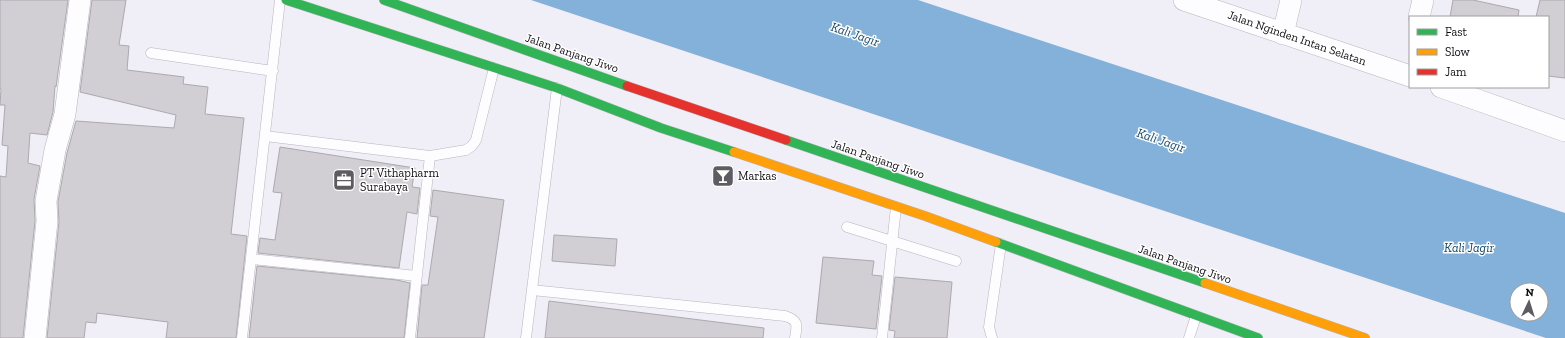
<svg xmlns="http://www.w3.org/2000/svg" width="1565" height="338" viewBox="0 0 1565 338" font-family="'Zilla Slab',serif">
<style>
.water{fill:#83b1d9;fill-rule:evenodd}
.building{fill:#d1ced4;stroke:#aca9af}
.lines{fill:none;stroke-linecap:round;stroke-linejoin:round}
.lane-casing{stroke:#b8b6bc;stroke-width:11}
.street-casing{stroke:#b8b6bc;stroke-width:22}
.fast-casing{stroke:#b8b6bc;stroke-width:10}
.slow-casing{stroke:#b8b6bc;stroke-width:10}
.jam-casing{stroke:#b8b6bc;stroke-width:10}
.lane{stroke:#fdfcfe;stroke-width:10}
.street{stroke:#fdfcfe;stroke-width:21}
.fast{stroke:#30b455;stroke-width:9}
.slow{stroke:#ff9f0a;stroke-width:9}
.jam{stroke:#e5322d;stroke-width:9}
.labels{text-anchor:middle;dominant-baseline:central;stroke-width:3;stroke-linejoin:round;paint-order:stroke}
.street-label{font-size:12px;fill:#0f0d12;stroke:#fff}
.poi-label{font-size:12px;fill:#0f0d12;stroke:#fff;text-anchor:start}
.water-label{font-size:13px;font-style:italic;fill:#14476b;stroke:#fff}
</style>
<rect width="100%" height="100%" fill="#f0eef6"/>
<path class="water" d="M531,0H918L1565,213V338H1546ZM1517,290H1541V314H1517Z"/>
<path class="building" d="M0,0H68L56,87L55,86L53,112L47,135L30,133L28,163L40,166L34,199L35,221L23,338H0V176L6,177L8,146L2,145L5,105H0L1,89L0,88Z
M92,0H126L119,45L129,46L127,70L184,77L183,84L208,87L205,114L244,118L231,234L247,236L236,338H166L168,322L97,313L96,323L86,322L84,338H47L59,222L58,202L67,153L76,121L174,128L176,115L80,92Z
M1453,0H1473L1519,10L1518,17H1450Z
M1540,0H1565V78L1548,76V17H1536Z
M280,147L415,168L412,187L420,188L417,214L407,212L399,268L258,253L260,238L275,240L282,193L273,192Z
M433,190L504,200L484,338H417L422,285H428L438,217L430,216Z
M554,235L617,239L615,266L552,261Z
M823,257L874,261L872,275L882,276L876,329L816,323Z
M257,266L397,280L410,283L404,338H249Z
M895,277L952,282L947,338H894L895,331L889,330Z
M549,301L764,328L763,338H545Z"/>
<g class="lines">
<g class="lane-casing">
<path id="lane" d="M151,53L273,71
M265,136L430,156L466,150L472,146L476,140L494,68
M847,227L956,261
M251,259L417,276
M532,290L785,316C799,320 797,326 795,338
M242,338L280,0
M410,338L430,156
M526,338L557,88
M882,338L896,207
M992,338L989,327L1001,244
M1189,338L1196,316"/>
</g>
<g class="street-casing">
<path id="street" d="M1184,0L1410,76
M1419,17L1423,0
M1283,34L1291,0
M1441,87L1565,131
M35,338L47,221L46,201L55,150L65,114L80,0"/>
</g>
<g class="fast-casing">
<path id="fast" d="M286,0L557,88L661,128L734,152
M384,0L627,86
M786,140L1205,283
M996,242L1258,338"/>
</g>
<g class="slow-casing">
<path id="slow" d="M734,152L925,216L996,242
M1205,283L1365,338"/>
</g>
<g class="jam-casing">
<path id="jam" d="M627,86L786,140"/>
</g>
<use href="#lane" class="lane"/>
<use href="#street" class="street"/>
<use href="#fast" class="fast"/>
<use href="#slow" class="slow"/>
<use href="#jam" class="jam"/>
</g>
<defs>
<g id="bar-square" transform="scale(1.15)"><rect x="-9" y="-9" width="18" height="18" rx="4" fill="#5e5c62" stroke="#fff"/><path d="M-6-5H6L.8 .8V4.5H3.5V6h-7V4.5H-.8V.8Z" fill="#fff"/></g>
<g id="office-square" transform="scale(1.15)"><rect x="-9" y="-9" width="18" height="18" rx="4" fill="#5e5c62" stroke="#fff"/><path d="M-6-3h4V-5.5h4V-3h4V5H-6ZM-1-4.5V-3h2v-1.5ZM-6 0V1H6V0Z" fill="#fff"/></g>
</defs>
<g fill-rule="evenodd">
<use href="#bar-square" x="723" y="176"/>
<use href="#office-square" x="344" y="180"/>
</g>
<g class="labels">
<g class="street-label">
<text transform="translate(1297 38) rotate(19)">Jalan Nginden Intan Selatan</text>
<text transform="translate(572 53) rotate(19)">Jalan Panjang Jiwo</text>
<text transform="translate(878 159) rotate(19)">Jalan Panjang Jiwo</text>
<text transform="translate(1185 264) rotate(19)">Jalan Panjang Jiwo</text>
</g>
<g class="poi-label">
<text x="360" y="173">PT Vithapharm<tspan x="360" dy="14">Surabaya</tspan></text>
<text x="738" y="176">Markas</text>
</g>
<g class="water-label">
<text transform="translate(855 34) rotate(19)">Kali Jagir</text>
<text transform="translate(1161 140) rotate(19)">Kali Jagir</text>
<text x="1469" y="247">Kali Jagir</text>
</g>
</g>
<rect x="1409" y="16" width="140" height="72" fill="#ffffff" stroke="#9f9ea0"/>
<rect x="1417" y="29" width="20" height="6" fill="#30b455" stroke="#9f9ea0"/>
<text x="1445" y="36" font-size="12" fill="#0f0d12">Fast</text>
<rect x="1417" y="49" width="20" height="6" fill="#ff9f0a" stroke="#9f9ea0"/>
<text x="1445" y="56" font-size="12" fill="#0f0d12">Slow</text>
<rect x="1417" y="69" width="20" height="6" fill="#e5322d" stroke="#9f9ea0"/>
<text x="1445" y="76" font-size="12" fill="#0f0d12">Jam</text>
<g transform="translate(1529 302) rotate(4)"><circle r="19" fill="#ffffff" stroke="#9f9ea0"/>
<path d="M0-3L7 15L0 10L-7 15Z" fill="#5e5c62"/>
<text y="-6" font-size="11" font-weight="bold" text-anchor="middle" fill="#0f0d12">N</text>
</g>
</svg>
